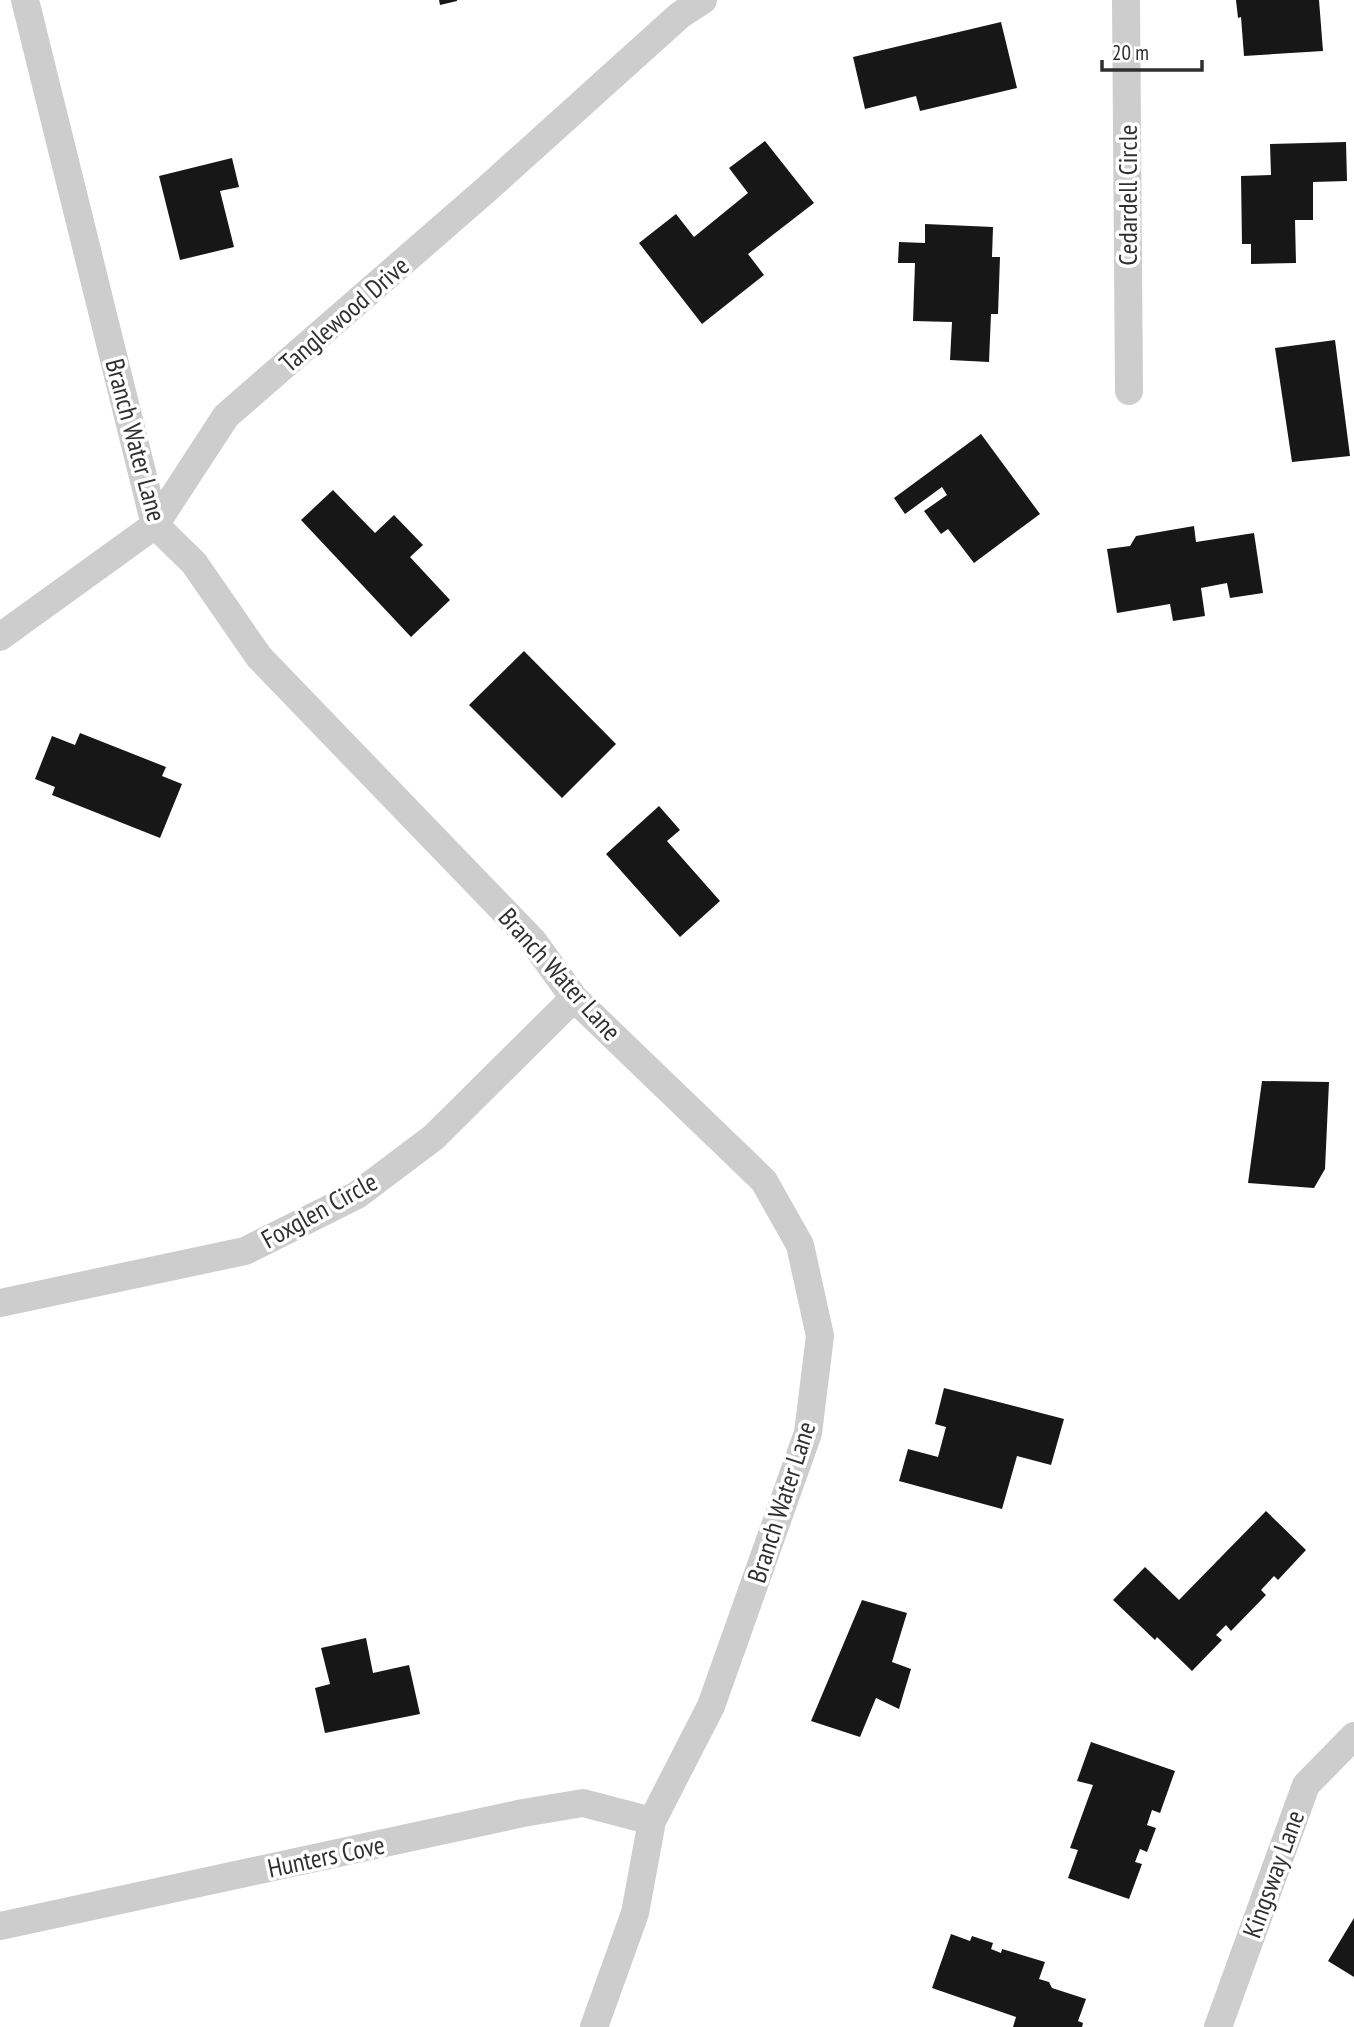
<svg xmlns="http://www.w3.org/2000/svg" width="1354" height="2027" viewBox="0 0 1354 2027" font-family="'PT Sans Narrow',sans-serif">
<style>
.building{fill:#171717}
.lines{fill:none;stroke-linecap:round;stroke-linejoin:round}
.minor{stroke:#cdcdcd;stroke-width:28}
.labels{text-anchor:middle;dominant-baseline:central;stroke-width:7;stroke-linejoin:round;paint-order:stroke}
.street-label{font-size:26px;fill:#303030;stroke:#fff}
</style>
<rect width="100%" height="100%" fill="#fff"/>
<path class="building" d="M439,0H457V1L440,5Z
M1236,0H1319L1323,51L1244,56L1241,17L1238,18Z
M1001,22L1017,88L920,111L916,96L865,109L853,57Z
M765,141L814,203L748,254L764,275L702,324L639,243L676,214L694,237L748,193L729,168Z
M1346,142L1347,181L1313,182V220H1295L1296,263L1251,264V244H1242L1241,176L1271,175L1270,144Z
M232,158L239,187L220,191L234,247L180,260L159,176Z
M925,224L993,227L992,257H1000L998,314H991L989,362L950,360L952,322L913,321L915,263H898L899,242L925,243Z
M1335,340L1350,456L1292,462L1275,348Z
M981,434L1040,514L974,563L948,529L941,534L924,511L947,495L942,487L905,514L894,498Z
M333,490L375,533L394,515L423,545L410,557L450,600L411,637L301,520Z
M1194,526L1196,542L1254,533L1263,593L1230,598L1227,583L1201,588L1205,616L1173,621L1170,604L1117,613L1107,549L1130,546L1136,536Z
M524,651L616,744L562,798L469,705Z
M80,733L166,767L162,776L182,784L160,838L52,795L55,787L35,779L52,736L75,745Z
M659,806L680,830L667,841L720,901L680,937L606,854Z
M1262,1081L1329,1082L1325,1169L1314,1188L1248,1183Z
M944,1388L1064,1419L1051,1465L1017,1456L1002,1509L899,1481L908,1449L938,1457L946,1427L935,1424Z
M1266,1511L1306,1550L1278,1580L1274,1576L1261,1590L1266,1595L1231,1631L1226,1625L1216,1635L1222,1640L1192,1671L1157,1637L1155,1640L1113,1600L1145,1567L1179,1600Z
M862,1600L907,1613L892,1662L911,1669L899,1709L876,1698L860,1737L811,1721Z
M366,1638L373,1673L409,1665L420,1714L325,1733L315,1688L330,1684L321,1648Z
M1091,1742L1175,1771L1160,1813L1152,1810L1147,1825L1156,1828L1147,1852L1140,1849L1135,1862L1142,1864L1129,1899L1068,1878L1078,1850L1070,1848L1093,1785L1077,1781Z
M1354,1918V1977L1328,1961Z
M951,1934L970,1941L972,1936L993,1943L991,1949L1001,1953L1002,1949L1045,1962L1039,1979L1049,1982L1052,1988L1086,1999L1078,2021L1083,2023L1082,2027H1013L1016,2017L932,1988Z"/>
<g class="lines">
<path class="minor" d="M25,0L155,525L194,563L259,657L533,941L574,998L764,1181L800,1245L820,1336L808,1433L711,1706L652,1821L635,1913L594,2027
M1126,0L1129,391
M0,637L155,525L226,416L488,188L680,15L703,0
M0,1303L245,1251L357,1195L434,1137L574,998
M0,1926L523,1813L583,1803L652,1821
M1218,2027L1306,1785L1354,1736"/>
</g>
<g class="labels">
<g class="street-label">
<text transform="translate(1127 195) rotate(-90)">Cedardell Circle</text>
<text transform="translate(344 314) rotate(-41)">Tanglewood Drive</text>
<text transform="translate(136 440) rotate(75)">Branch Water Lane</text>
<text transform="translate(560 974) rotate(48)">Branch Water Lane</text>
<text transform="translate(319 1210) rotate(-29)">Foxglen Circle</text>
<text transform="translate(781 1502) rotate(-72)">Branch Water Lane</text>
<text transform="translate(326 1856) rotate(-12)">Hunters Cove</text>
<text transform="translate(1273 1874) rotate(-70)">Kingsway Lane</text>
</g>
</g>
<path d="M1102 60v10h100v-10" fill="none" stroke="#303030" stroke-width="3.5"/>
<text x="1112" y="60" font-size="21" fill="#303030" stroke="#ffffff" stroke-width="5" paint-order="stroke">20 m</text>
</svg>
